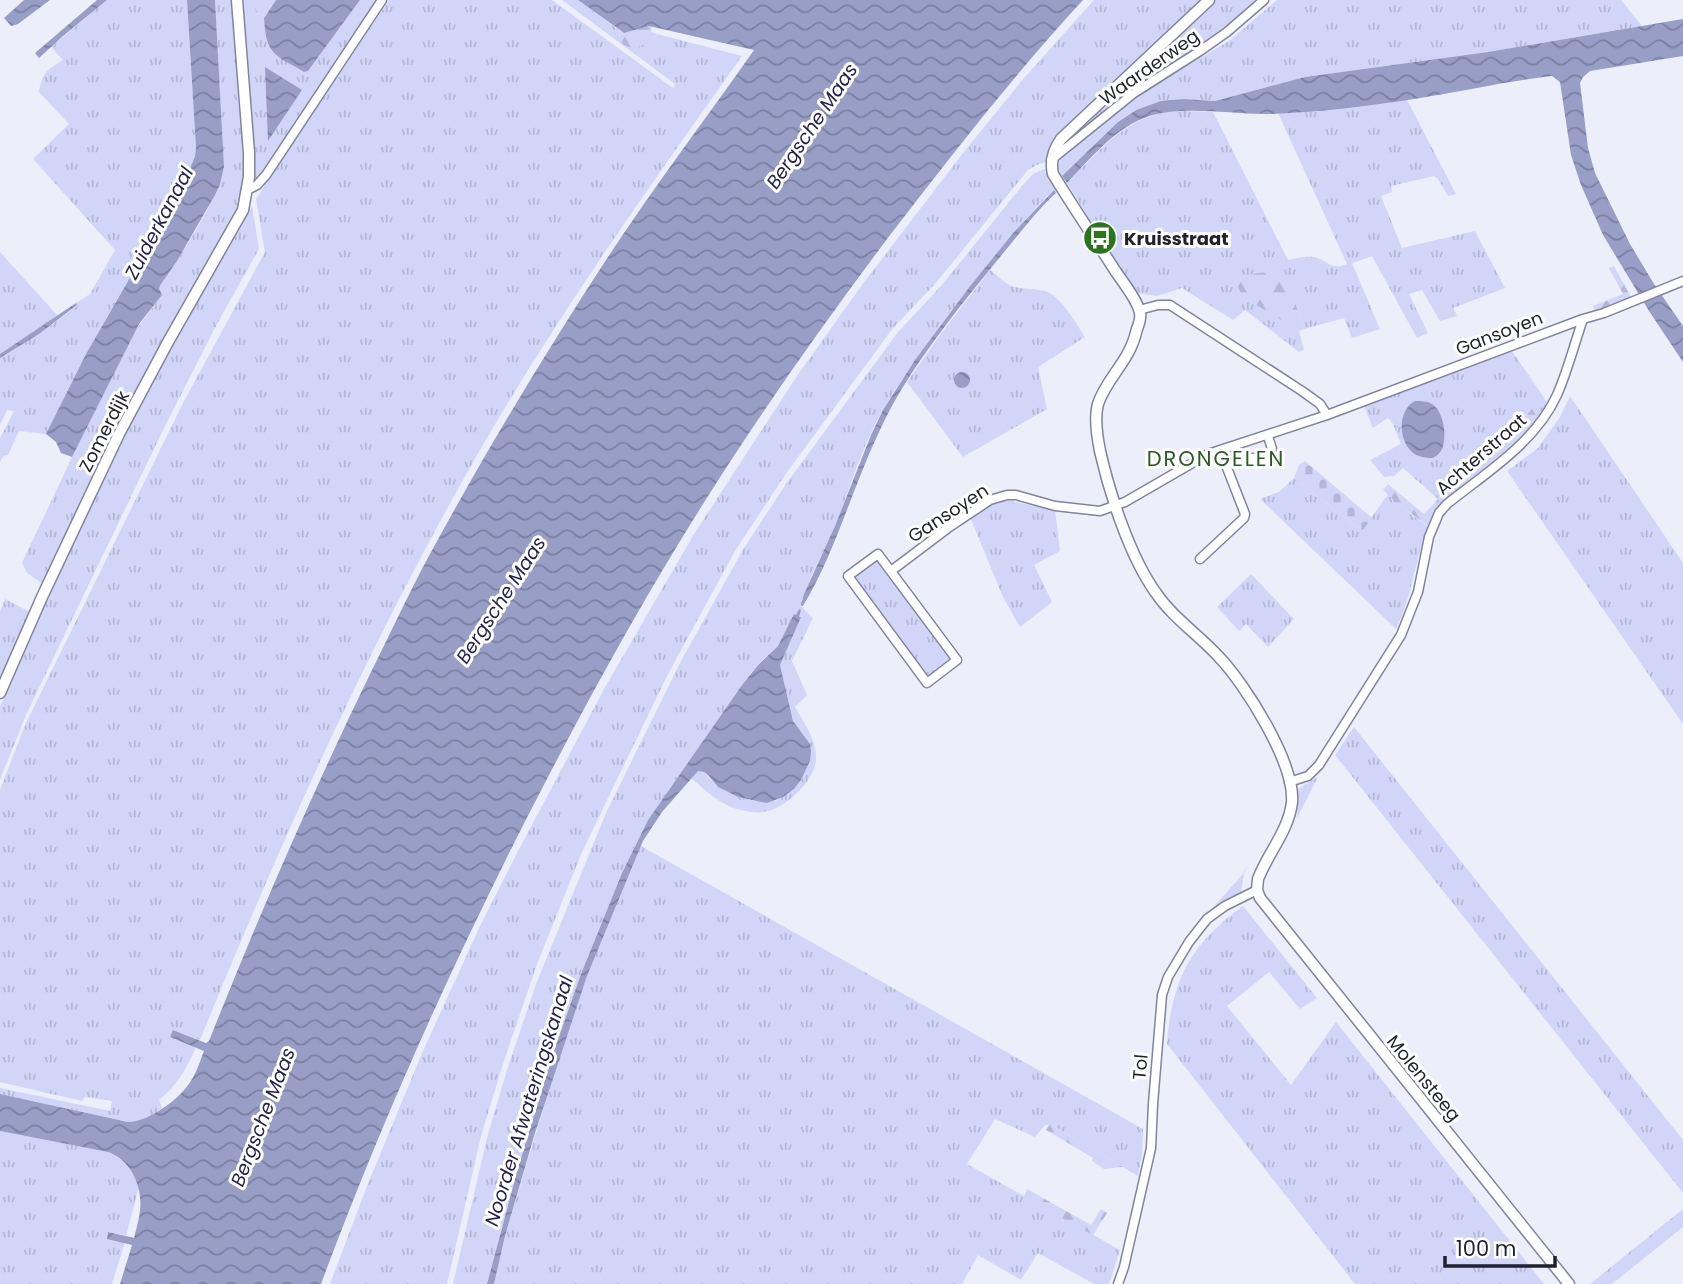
<svg xmlns="http://www.w3.org/2000/svg" width="1683" height="1284" viewBox="0 0 1683 1284" font-family="Poppins,sans-serif">
<style>
.grass{fill:url(#grass-tufts)}
.forest{fill:url(#forest-firs)}
.cemetery{fill:url(#cemetery-stones)}
.water{fill:url(#water-waves)}
.lines{fill:none;stroke-linecap:round;stroke-linejoin:round}
.minor-casing{stroke:#80849f;stroke-width:11}
.tertiary-casing{stroke:#80849f;stroke-width:13}
.minor{stroke:#fff;stroke-width:8}
.tertiary{stroke:#fff;stroke-width:10}
.labels{text-anchor:middle;dominant-baseline:central;stroke-width:6;stroke-linejoin:round;paint-order:stroke}
.street-label{font-size:18px;fill:#1f212b;stroke:#fff}
.poi-label{font-size:18px;font-weight:bold;fill:#1f212b;stroke:#fff;text-anchor:start}
.water-label{font-size:19px;font-style:italic;fill:#212253;stroke:#fff}
.quarter-label{font-size:21px;letter-spacing:2px;fill:#2b5a22;stroke:#fff}
</style>
<defs>
<pattern id="grass-tufts" width="24" height="20" patternUnits="userSpaceOnUse" patternTransform="scale(1.75)"><rect width="24" height="20" fill="#d1d6f8"/><path d="M3 7l-1-3M5 7V3M7 7l1-3M15 17l-1-3M17 17v-4M19 17l1-3" fill="none" stroke="#b3b7d5"/></pattern>
<pattern id="forest-firs" width="22" height="20" patternUnits="userSpaceOnUse" patternTransform="scale(1.75)"><rect width="22" height="20" fill="#d1d6f8"/><path d="M5 1l3.5 6h-7zM16 11l3.5 6h-7z" fill="#b3b7d5"/></pattern>
<pattern id="cemetery-stones" width="16" height="16" patternUnits="userSpaceOnUse" patternTransform="scale(1.75)"><rect width="16" height="16" fill="#d1d6f8"/><path d="M2 7V4a2 2 0 0 1 4 0v3zM10 15v-3a2 2 0 0 1 4 0v3z" fill="#b3b7d5"/></pattern>
<pattern id="water-waves" width="16" height="10" patternUnits="userSpaceOnUse" patternTransform="scale(1.75)"><rect width="16" height="10" fill="#989ec6"/><path d="M0 5q4-4 8 0t8 0" fill="none" stroke="#7b80a1"/></pattern>
</defs>
<rect width="100%" height="100%" fill="#eceefa"/>
<path class="grass" d="M107,0H187L196,148L195,156L184,184L86,354L46,434L19,431L8,455L3,456L0,462V438L14,411L7,410L0,425V358L39,334L77,306L76,303L90,294L115,250L33,159L69,124L39,92C42,73 47,70 63,60L51,47Z
M215,0H235L246,168L238,211L205,266L97,473L43,584L27,573L22,563L72,457L135,331L162,295L159,288L161,284C183,251 215,206 224,167Z
M243,0H255C254,10 257,12 265,16C263,53 277,55 304,72L308,71L360,0H383L256,188Z
M389,0H552L673,88L675,84L562,0H578L620,31L619,36L655,38L657,34L742,56C649,187 556,317 476,457C369,644 281,841 200,1040L173,1030L170,1037L196,1047C187,1068 177,1086 159,1100L162,1108C151,1116 142,1122 128,1122L0,1094V1088L110,1111L112,1101L85,1097L82,1101L0,1082V790L26,723L184,401L265,252L256,199Z
M1094,0H1204L1080,118L1048,162L1039,164L1028,170L934,285L893,328L785,475L735,551L667,676L582,852L537,964L502,1067L481,1136L447,1284H330L367,1186L423,1051L480,926L516,855L604,689L694,534L797,376L862,285L963,153L1024,78Z
M1215,0H1260L1189,53L1138,86L1062,147L1133,77Z
M1277,0H1621L1642,26L1488,52L1305,77L1215,101L1184,99L1145,107L1135,110L1118,122L1062,176C1057,169 1057,164 1062,157L1144,91L1229,41Z
M1407,100L1456,194L1448,196L1438,179L1434,176L1391,186L1392,192L1381,196L1402,248L1475,231L1505,288L1453,308L1457,316L1440,321L1422,290L1409,294L1428,333L1417,338L1372,256L1352,263L1380,329L1352,338L1344,318L1304,329L1283,270L1244,297L1299,331L1304,350L1299,352L1245,310L1233,320L1182,288L1157,296L1136,293L1067,183C1096,154 1125,117 1169,112C1183,110 1199,112 1213,112L1288,260C1296,258 1305,256 1313,257C1329,260 1330,271 1347,264L1278,113Z
M1047,168L1059,187L1055,192L1053,190C1014,230 980,273 948,318C925,348 902,377 883,410C862,445 851,486 836,524C826,549 805,582 802,607L813,618L792,661L807,695L795,707C803,721 816,739 816,757C817,779 785,810 763,812C753,813 741,811 731,807C716,801 703,788 691,778L698,771L704,772L718,787L738,797L755,801H776L794,789L801,780L810,761L804,736L793,721L780,665L800,618L794,615L778,646L757,665L742,685L648,820L622,873L581,974L554,1051L518,1168L487,1284H453L488,1134L507,1070L536,984L606,813L681,661L744,548L786,484L898,332L941,286L1022,186L1033,174Z
M252,206L259,249L217,324L166,424L26,715L0,780V707L32,630L100,486L147,392L183,325Z
M0,252L58,316L0,354Z
M990,270C997,275 1004,283 1012,286C1023,290 1035,288 1045,291C1061,296 1076,323 1085,337L1038,367L1047,409L963,457L907,382L940,335Z
M1512,351L1547,402L1542,413L1533,407L1502,446L1441,489L1442,495L1438,499L1403,468L1394,476L1384,477L1370,460L1401,444L1393,424L1388,418L1373,428L1364,406Z
M1570,396L1683,563V724L1507,471L1538,448L1560,417Z
M1294,478L1362,531L1388,494L1412,515L1428,526C1415,559 1412,598 1396,629L1260,499L1279,492Z
M1005,500L1055,510L1060,551L1034,565L1052,602L1020,627L1003,597L970,517L995,503Z
M876,560H878L951,658L950,660L932,675L924,674L854,579L856,573Z
M1251,574L1294,619L1268,647L1246,624L1239,631L1217,607Z
M5,599L30,612L0,686V612Z
M1354,727L1683,1140V1193L1335,755Z
M1318,777L1317,779L1297,818L1298,789Z
M641,846L1143,1129L1142,1154L1138,1176L1050,1124L1044,1126L1035,1137L995,1119L967,1164L1120,1250L1109,1284H1094L1038,1253L1021,1280L978,1255L962,1284H494L505,1236L555,1070L587,976Z
M1248,865L1244,873L1241,892L1210,911L1242,875Z
M1243,906L1317,998L1300,1009L1269,972L1227,1006L1291,1085L1336,1022L1544,1284H1355L1167,1044C1172,980 1190,944 1243,906Z
M0,1131L108,1152C124,1158 132,1171 139,1186L126,1236L109,1232L107,1238L125,1242L112,1284H0Z
M1683,1209V1227L1612,1284H1590Z"/>
<path class="forest" d="M255,0H276L265,16C257,12 253,10 255,0Z
M649,26H652L651,32L657,34C649,49 615,55 620,31L624,33Z
M1614,266L1632,299L1596,313L1593,306L1623,294L1609,268Z
M1284,270L1304,329L1299,331L1243,297L1235,281L1252,274Z
M1534,406L1542,413C1515,461 1452,476 1428,526L1397,503L1383,490L1388,484L1424,514L1442,495L1441,489L1502,446Z
M1050,1124L1123,1167L1104,1169L1092,1161L1093,1158L1046,1130Z
M1027,1189L1091,1225L1101,1209L1107,1213L1093,1235L1024,1197Z"/>
<path class="cemetery" d="M1305,461L1372,518L1362,531L1294,478L1299,465Z"/>
<path class="water" d="M24,0H50L18,24L11,26L4,18Z
M97,0H107L63,36L39,58L35,53Z
M187,0H215L224,167L220,184L215,195L177,261L161,284L159,288L162,295L139,324L72,457L61,453L56,442L46,434L86,354L184,184L195,156L196,148Z
M276,0H360L308,71L304,72C294,65 276,59 270,47C265,39 265,27 264,18Z
M578,0H1083C1013,76 950,157 887,239C825,322 765,406 710,493C652,584 599,679 549,775C463,940 386,1109 321,1284H120L132,1245L107,1239L108,1232L134,1238C136,1229 139,1220 140,1211C143,1187 131,1160 108,1152L0,1131V1094L128,1122C146,1122 172,1104 184,1090C194,1080 199,1064 204,1051L170,1037L173,1030L206,1043L209,1041C259,915 313,791 372,670C393,628 413,584 436,543C489,446 546,352 606,260C653,188 705,120 754,50L649,26L624,33Z
M1683,19V56L1590,71L1583,77L1580,83L1588,148L1595,173L1630,244L1654,284L1683,326V362L1649,311L1603,235L1581,185L1571,155L1560,82L1552,76C1508,81 1464,91 1420,98C1371,106 1321,112 1271,114C1232,115 1180,104 1144,118C1113,130 1089,160 1067,183L1062,176L1118,122L1136,110L1161,101L1184,99L1215,101L1305,77L1488,52Z
M265,67L302,90L268,141Z
M1054,190L1056,193C1035,212 1018,236 1000,257C957,310 907,370 879,432C852,489 835,553 803,606L801,605L804,594L835,526L871,435L883,410L915,360L971,285L1014,232Z
M76,303L77,305L39,334L0,358V354Z
M954 380a8 8 0 1 1 16 0a8 8 0 1 1-16 0Z
M1415,401C1421,401 1427,401 1432,404C1444,411 1448,439 1441,451C1439,454 1436,456 1433,458C1425,458 1417,457 1411,451C1398,438 1398,410 1415,401Z
M799,609L801,610L799,617H801L780,665L793,721L810,744L811,751L810,761L801,780L794,789L783,797L767,803L738,797L718,787L708,775L704,772L698,771L662,812L643,841L587,976L535,1133L505,1236L494,1284H487L518,1168L554,1051L581,974L622,873L648,820L742,685L758,665L778,646L794,614L796,615Z"/>
<g class="lines">
<g class="minor-casing">
<path id="minor" d="M1051,160L1134,93L1200,51L1227,32L1264,0
M247,190L257,185L266,175L382,0
M1139,310L1158,305H1170L1302,391L1320,404L1327,415
M1226,464L1267,455L1272,449L1268,436
M878,554L957,660L927,683L848,576Z
M1200,559L1244,518L1245,514L1220,450
M891,571L948,528L990,500L1007,495H1016L1055,506L1100,511L1125,502L1208,454L1327,415L1583,319L1604,313L1683,281
M1289,782L1308,776L1319,765L1401,635L1418,592L1429,537L1439,513L1447,504C1487,472 1535,443 1557,395C1567,373 1575,342 1583,319
M1118,1284L1124,1267L1151,1148L1153,1104L1162,995L1168,977L1189,942L1207,919L1225,906L1257,890"/>
</g>
<g class="tertiary-casing">
<path id="tertiary" d="M1209,0L1061,139C1053,150 1050,161 1053,174C1073,207 1095,239 1116,272C1123,282 1138,301 1140,313C1141,318 1139,324 1137,329C1135,337 1132,346 1128,353C1119,370 1104,385 1098,404C1094,418 1097,436 1100,451C1110,495 1130,557 1156,593C1173,618 1199,635 1219,657C1245,684 1295,763 1292,802C1289,830 1268,853 1258,879L1257,890L1260,898L1569,1284
M0,693L42,597L119,434L168,342L243,210L249,177V153L237,0"/>
</g>
<use href="#minor" class="minor"/>
<use href="#tertiary" class="tertiary"/>
</g>
<defs>
<g id="bus-disc" transform="scale(1.75)"><circle r="9.5" fill="#2a751b" stroke="#fff"/><path d="M-5-6H5V4H4V6H2V4H-2V6H-4V4H-5ZM-3.5-4V0h7V-4ZM-3.5 1.2v1.5H-2V1.2ZM2 1.2v1.5H3.5V1.2Z" fill="#fff"/></g>
</defs>
<g fill-rule="evenodd">
<use href="#bus-disc" x="1100" y="238"/>
</g>
<g class="labels">
<g class="street-label">
<text transform="translate(1149 67) rotate(-35)">Waarderweg</text>
<text transform="translate(1499 333) rotate(-21)">Gansoyen</text>
<text transform="translate(104 431) rotate(-63)">Zomerdijk</text>
<text transform="translate(1481 454) rotate(-41)">Achterstraat</text>
<text transform="translate(948 513) rotate(-33)">Gansoyen</text>
<text transform="translate(1140 1067) rotate(-85)">Tol</text>
<text transform="translate(1424 1078) rotate(51)">Molensteeg</text>
</g>
<g class="poi-label">
<text x="1124" y="238">Kruisstraat</text>
</g>
<g class="water-label">
<text transform="translate(812 126) rotate(-56)">Bergsche Maas</text>
<text transform="translate(159 223) rotate(-62)">Zuiderkanaal</text>
<text transform="translate(501 600) rotate(-57)">Bergsche Maas</text>
<text transform="translate(529 1101) rotate(-73)">Noorder Afwateringskanaal</text>
<text transform="translate(263 1117) rotate(-69)">Bergsche Maas</text>
</g>
<g class="quarter-label">
<text x="1216" y="458">DRONGELEN</text>
</g>
</g>
<path d="M1445 1256v10h110v-10" fill="none" stroke="#1f212b" stroke-width="3.5"/>
<text x="1456" y="1256" font-size="21" fill="#1f212b" stroke="#ffffff" stroke-width="5" paint-order="stroke">100 m</text>
</svg>
